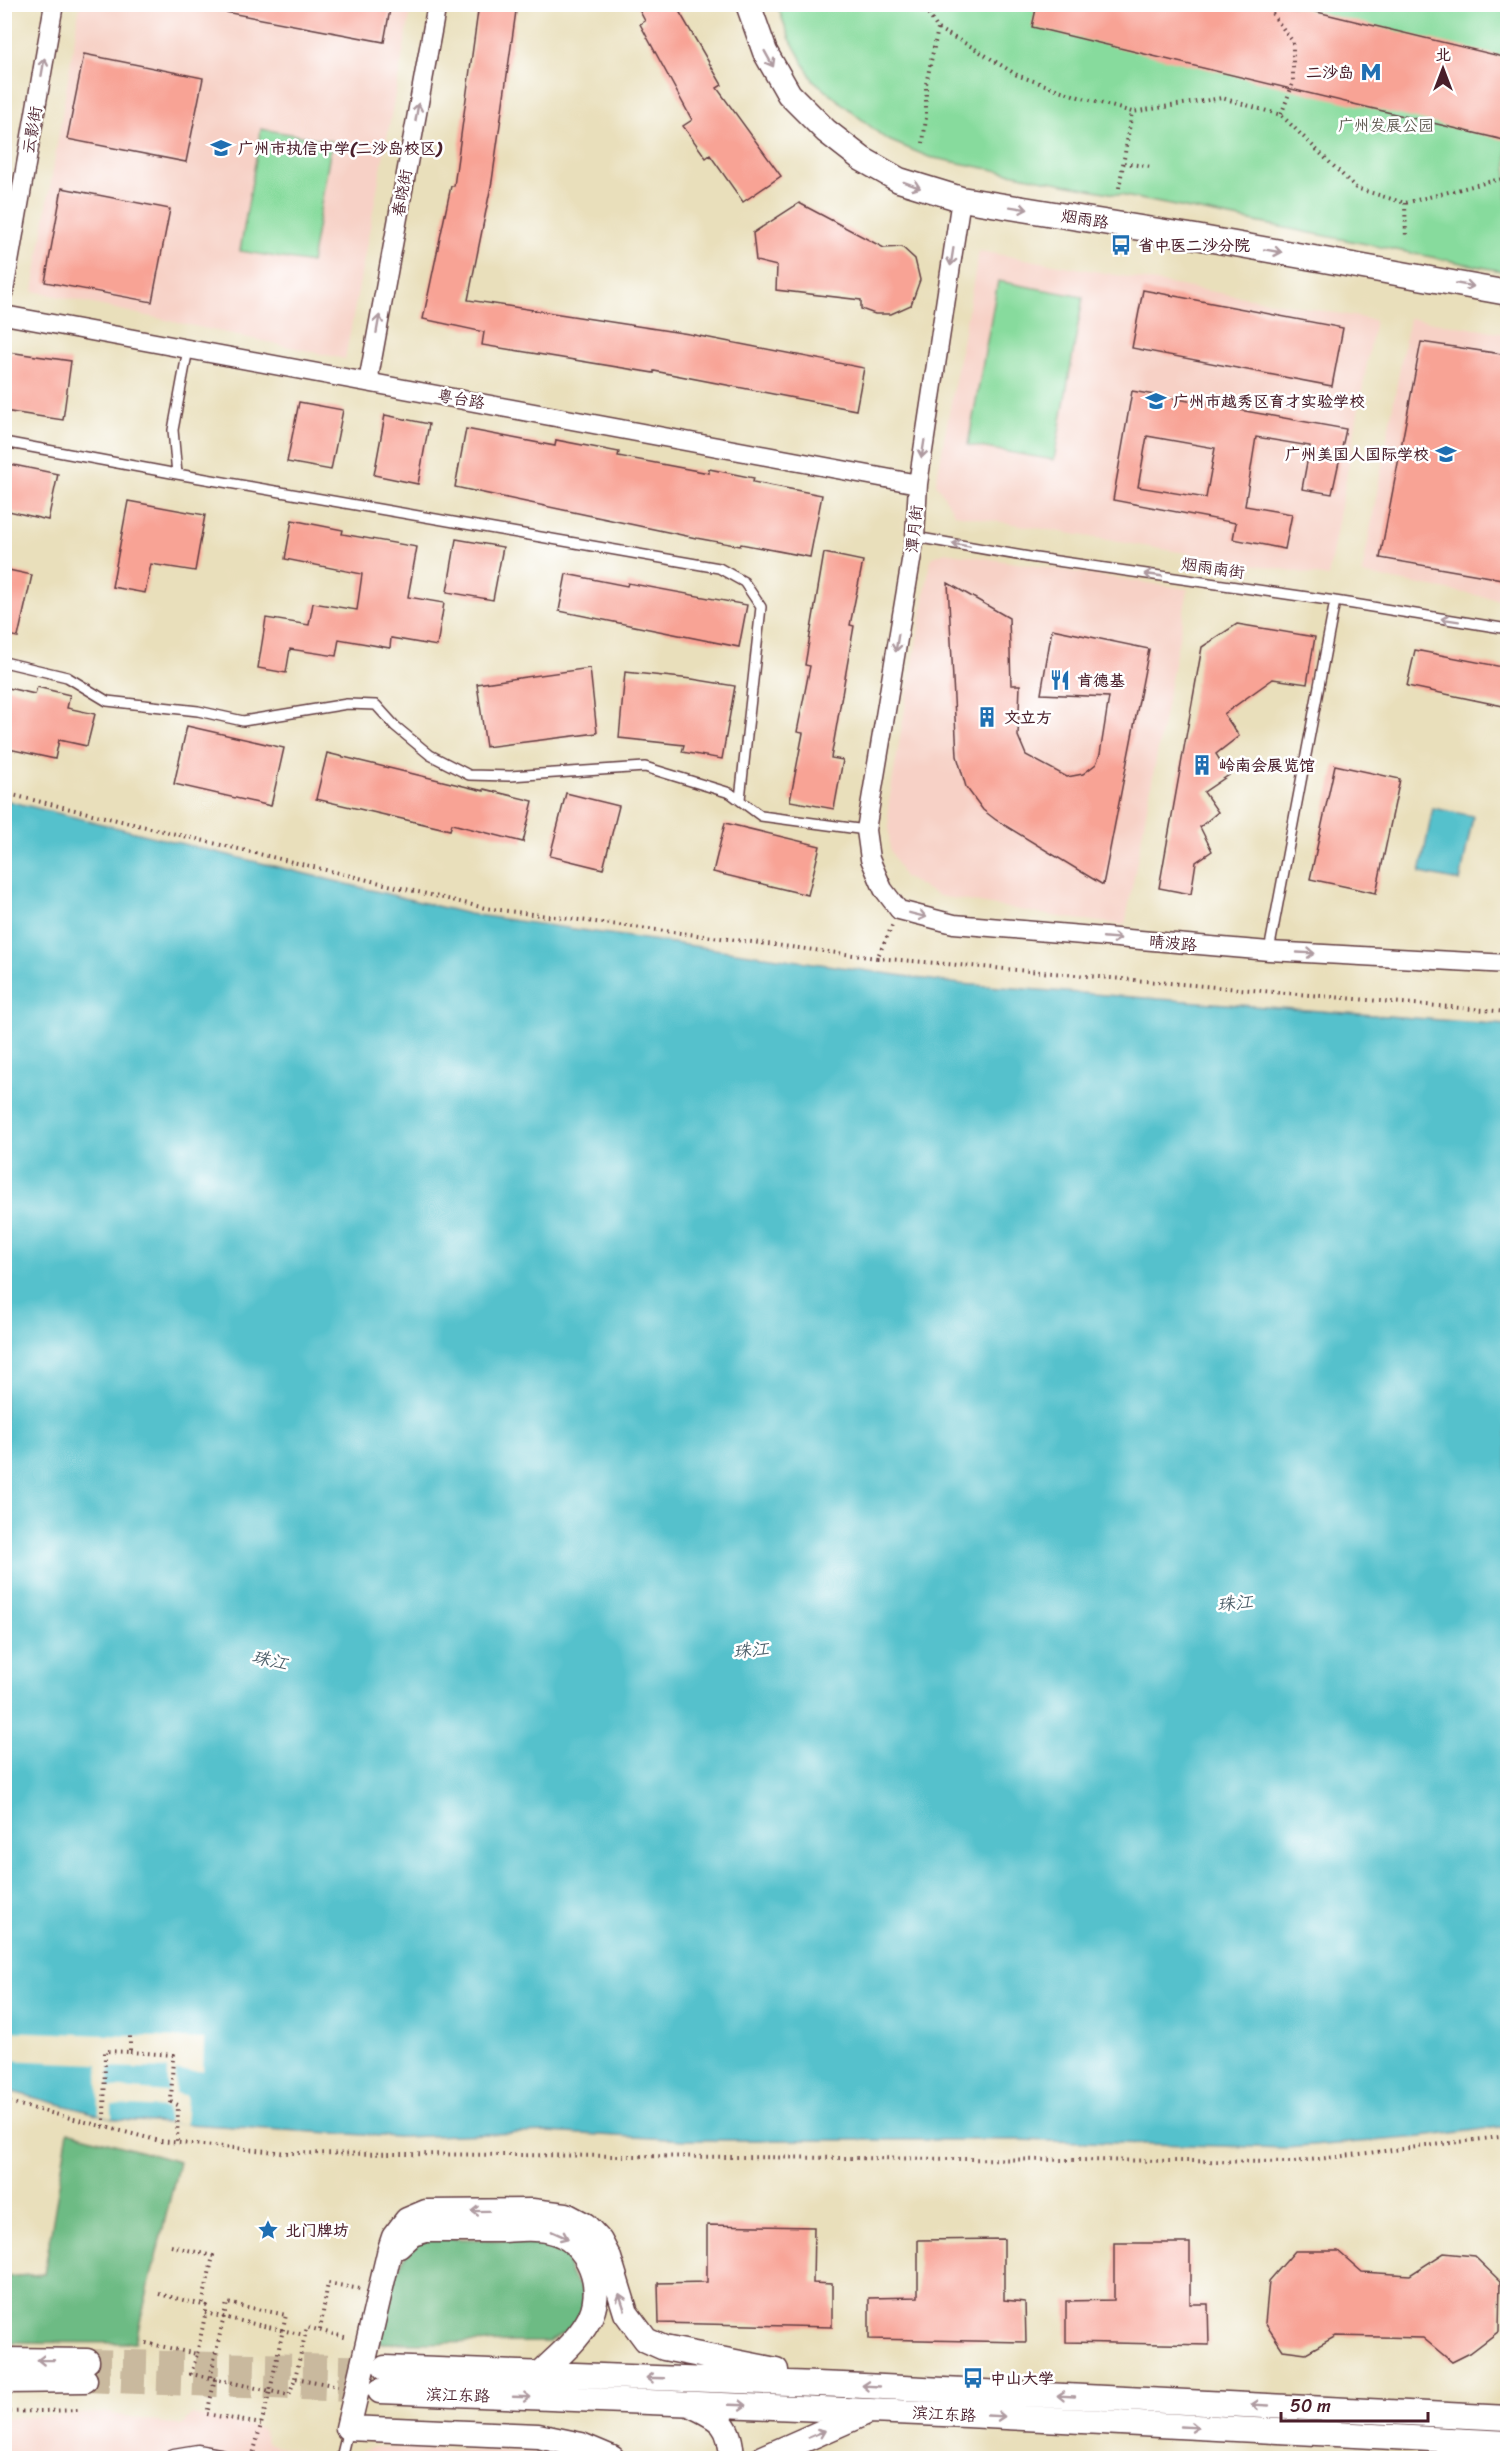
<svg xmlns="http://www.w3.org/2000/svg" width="1512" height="2463" viewBox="0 0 1512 2463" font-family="Sriracha,'LXGW WenKai TC',sans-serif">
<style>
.built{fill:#f7d1c6}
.green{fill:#87db9d;stroke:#687d64;stroke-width:1.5}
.forest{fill:#6dbb84;stroke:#5c6d58;stroke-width:1.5}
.water{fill:#54c1cc;stroke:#4f707c;stroke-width:1.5}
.pier{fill:#e9dfbb;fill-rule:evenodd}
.building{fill:#f8a395;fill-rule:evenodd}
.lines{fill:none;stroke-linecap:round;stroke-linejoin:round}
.secondary-tunnel{stroke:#c9b99e;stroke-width:24;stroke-dasharray:24 12;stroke-linecap:butt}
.lane-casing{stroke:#623c41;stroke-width:12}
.street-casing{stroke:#623c41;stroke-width:21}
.secondary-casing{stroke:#623c41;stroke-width:27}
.path{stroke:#623c41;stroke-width:4;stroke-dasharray:1.5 4.5;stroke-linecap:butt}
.lane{stroke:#fff;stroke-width:9}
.street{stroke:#fff;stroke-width:18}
.secondary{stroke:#fff;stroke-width:24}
.oneway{stroke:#ae9aa0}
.labels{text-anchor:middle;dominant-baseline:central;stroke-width:5;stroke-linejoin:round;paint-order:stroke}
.poi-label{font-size:16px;font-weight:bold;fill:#4a1f2b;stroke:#fff;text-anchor:start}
.park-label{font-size:16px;fill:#5c574d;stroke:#fff}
.street-label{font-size:16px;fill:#4a1f2b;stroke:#fff}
.water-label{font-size:18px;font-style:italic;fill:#4e606b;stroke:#fff}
</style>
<rect width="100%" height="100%" fill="#fff"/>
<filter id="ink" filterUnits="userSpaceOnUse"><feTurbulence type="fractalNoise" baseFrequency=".0167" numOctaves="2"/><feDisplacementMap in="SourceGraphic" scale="12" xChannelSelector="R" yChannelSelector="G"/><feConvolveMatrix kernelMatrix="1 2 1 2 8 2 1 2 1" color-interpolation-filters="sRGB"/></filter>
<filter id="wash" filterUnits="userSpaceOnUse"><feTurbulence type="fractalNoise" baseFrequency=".008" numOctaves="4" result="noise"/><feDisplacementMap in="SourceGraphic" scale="24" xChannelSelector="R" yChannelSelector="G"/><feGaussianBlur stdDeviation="1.35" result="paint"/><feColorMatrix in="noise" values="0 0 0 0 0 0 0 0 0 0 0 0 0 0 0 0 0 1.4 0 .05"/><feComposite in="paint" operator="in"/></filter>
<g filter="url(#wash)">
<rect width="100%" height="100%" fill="#e9dfbb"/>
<path class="built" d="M80,5H412L345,359L33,291Z
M979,251L1375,320L1328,577L955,514L936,483Z
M1409,318L1507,334V601L1362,574Z
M945,552L1188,589L1125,925L1059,917L939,896L904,877L890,850L888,807L931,558Z
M106,2413L182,2426L192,2415L263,2429L266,2443L327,2458H5L4,2418Z
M374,2447L530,2452L546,2458H339Z"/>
<path class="green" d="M777,5H1507V272L929,157L886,139L813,80L790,39Z
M261,129L332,141L311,263L240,251Z
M998,281L1083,297L1054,460L968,445Z"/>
<path class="forest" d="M68,2131L179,2162L135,2343L5,2342V2277L44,2274Z
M425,2238L551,2241L565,2249L570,2274L582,2289L585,2311L578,2325L549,2342L377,2343C386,2307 391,2259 425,2238Z"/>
<path class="water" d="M4,800L469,914L960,984L1507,1025V2126L1422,2137L1287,2148L1017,2140H686L548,2132L398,2137L120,2120L5,2090Z
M1433,808L1473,816L1460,881L1420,873Z"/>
<path class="pier" d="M5,2031L204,2039L203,2071H176L175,2093L187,2096L185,2125L168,2123L167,2108L112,2105V2118L99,2114L98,2064L5,2060ZM110,2067L168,2069V2092L109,2087Z"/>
<g id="blocks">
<path class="building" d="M226,4H391L384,42L225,12Z
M479,4H517L492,181L468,300L689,334L864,368L856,410L654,371V373L482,345L484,332L423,319L451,186H454Z
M636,4H675L722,85L717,88L781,176L743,202L710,155L706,158L683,126L692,120L640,24L645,21Z
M1037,4H1284L1508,58V141L1032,27Z
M84,54L203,78L186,162L67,139Z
M62,188L170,209L152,302L45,282Z
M799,203L884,248L902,247L915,259L920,280L911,305L891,314H875L861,309V300L776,290L777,266L756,261L753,233Z
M1143,290L1343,328L1332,386L1132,348Z
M1421,342L1508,355V580L1380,558Z
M8,352L71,361L63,420L4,411V374Z
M1132,391L1346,429L1332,494L1302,489L1310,446L1256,437L1245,506L1292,514L1285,549L1233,539L1236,523L1113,500ZM1147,436L1215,448L1206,498L1138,487Z
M299,402L343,410L331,470L287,462Z
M385,415L429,424L418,484L374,475Z
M466,429L555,446L556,440L619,452L618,456L709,473V469L754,478L753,482L822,495L810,557L741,544L740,546L696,538L455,487Z
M4,463L58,474L48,520L4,510Z
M128,501L205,515L195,571L151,564L145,593L112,587Z
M292,520L343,530L342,534L417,547L408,597L444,603L437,646L391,638L390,648L339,639L336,656L290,649L286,673L258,668L266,618L309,625L313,603L357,610L362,574L285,559Z
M456,539L503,547L493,600L447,592Z
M824,553L863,561L850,625L854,626L831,758L843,760L834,809L790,801L803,733L797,732L810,666L805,665Z
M4,569L32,575L18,637L4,634Z
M566,574L627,586L628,583L747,605L739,647L559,611Z
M948,583L1009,618L1011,685H1020L1018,736L1026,755L1067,777L1083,774L1096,764L1100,754L1109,697L1041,694L1052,629L1149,649L1103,885L996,820L983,810L966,787L957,756Z
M1237,624L1315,637L1307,684L1273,679L1224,714L1239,736L1216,754L1229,775L1204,792L1218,812L1200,827L1212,851L1196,862L1191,894L1159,888L1202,647Z
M1415,650L1508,668V707L1407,686Z
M590,668L597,733L486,747L477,684Z
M625,672L692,679L735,686L722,759L682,752L684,745L619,738Z
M4,687L35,694L37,687L70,695L67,708L95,714L87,746L59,740L55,759L4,748Z
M187,726L284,748L271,806L174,784Z
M327,753L484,791V789L533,801L523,842L452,824L450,830L316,799Z
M1335,765L1400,779L1376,893L1310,879Z
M566,793L619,806L603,869L550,856Z
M725,823L820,846L808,895L713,872Z
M707,2225L814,2227L813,2283L832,2284V2327L659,2323L658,2283L707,2282Z
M1004,2239V2300L1025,2302L1026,2342L869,2339V2298L918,2297V2240Z
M1114,2243H1190V2304H1208L1209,2345L1066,2342V2301L1114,2300Z
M1295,2251H1338L1362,2272L1410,2275L1444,2253L1474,2256L1500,2281L1499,2331L1470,2353L1452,2362L1423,2338L1336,2336L1306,2353L1283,2350L1265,2323L1269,2281Z"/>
</g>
</g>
<g filter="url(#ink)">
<use href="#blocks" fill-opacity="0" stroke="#623c41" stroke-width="1.5"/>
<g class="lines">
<path class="secondary-tunnel" d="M87,2361L383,2368
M85,2380L377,2391"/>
<g class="lane-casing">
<path id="lane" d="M4,442L177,474L719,568L744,582L761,607L740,799
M177,474L173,430L188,349
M915,537L1029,557L1335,601L1508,629
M4,662L67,677L107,701L198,711L243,721L347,704L376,705L395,726L430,755L469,775L510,776L645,767L730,793L761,816L866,830
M1269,951L1335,601
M341,2458L348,2429"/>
</g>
<g class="street-casing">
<path id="street" d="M961,199L918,484L915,537L866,830L870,859L883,889L899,910L954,924L1269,951L1508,964
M4,291L54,4
M4,315L918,484
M368,382L437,4
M174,2458L198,2454L220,2458"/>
</g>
<g class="secondary-casing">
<path id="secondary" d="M748,4L765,52L789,94L826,131L862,159L899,180L961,199L1196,237L1508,293
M399,2246L412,2234L426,2230C452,2230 478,2230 504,2230C519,2229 536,2227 550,2231C589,2239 608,2290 587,2323C576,2342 556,2358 540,2374
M4,2360L87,2361
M385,2368L843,2385L1508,2418
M4,2381L85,2380
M380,2391L967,2415L1508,2443
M691,2405C721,2419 730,2424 732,2458
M612,2458L581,2445L538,2436L348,2428L390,2249L394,2237L407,2220L426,2212L532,2211L566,2215L585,2225L600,2241L609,2258L626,2313L646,2340L664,2348L776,2370
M763,2458L865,2413"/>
</g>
<path class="path" d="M922,4L938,29L926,84V118L923,143
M1265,4L1293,42V83L1281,115
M938,29L972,47L1017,75L1079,97L1132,112L1222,98L1281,115L1356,188L1405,203L1508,177
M1124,163L1151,167
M1119,188L1132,112
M1405,203L1406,239
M4,793L485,908L877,958L893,924
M877,958L1508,1012
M130,2052L173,2055L171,2102L178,2105L177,2142
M4,2101L160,2141L288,2153L1294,2162L1508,2136
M104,2126L105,2051L130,2052V2036
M171,2246L213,2256L202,2305
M159,2294L207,2306L197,2354
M205,2313L304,2335
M320,2330L328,2283L360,2289
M146,2343L197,2354L191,2374L215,2379L270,2391L286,2315L227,2303L210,2378
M295,2378L307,2327L348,2338
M215,2379L207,2414L261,2424
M4,2412L80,2410
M252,2458L270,2391L289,2395L295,2378L338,2386"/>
<use href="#lane" class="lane"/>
<use href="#street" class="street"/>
<use href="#secondary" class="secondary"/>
</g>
<defs><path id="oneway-shaft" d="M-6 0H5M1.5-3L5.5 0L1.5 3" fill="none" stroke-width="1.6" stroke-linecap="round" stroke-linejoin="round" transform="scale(1.5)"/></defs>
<g class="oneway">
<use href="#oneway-shaft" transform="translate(769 59) rotate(61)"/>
<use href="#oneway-shaft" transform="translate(43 67) rotate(-80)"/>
<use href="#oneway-shaft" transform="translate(417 112) rotate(-80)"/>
<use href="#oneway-shaft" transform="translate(912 185) rotate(20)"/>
<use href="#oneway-shaft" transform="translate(1019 208) rotate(9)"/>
<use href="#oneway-shaft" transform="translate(1273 251) rotate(10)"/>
<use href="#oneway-shaft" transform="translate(952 257) rotate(99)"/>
<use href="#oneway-shaft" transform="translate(1465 285) rotate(10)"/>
<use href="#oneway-shaft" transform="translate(378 324) rotate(-80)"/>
<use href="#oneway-shaft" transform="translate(923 449) rotate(99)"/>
<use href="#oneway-shaft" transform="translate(961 545) rotate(-170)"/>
<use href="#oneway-shaft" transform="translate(1153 575) rotate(-172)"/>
<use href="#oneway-shaft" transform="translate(1450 620) rotate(-171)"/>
<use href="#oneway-shaft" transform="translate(897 643) rotate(99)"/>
<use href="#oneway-shaft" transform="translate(918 915) rotate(14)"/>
<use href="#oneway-shaft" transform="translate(1112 938) rotate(5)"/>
<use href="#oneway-shaft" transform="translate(1306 953) rotate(3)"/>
<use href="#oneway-shaft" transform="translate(480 2211) rotate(179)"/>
<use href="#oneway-shaft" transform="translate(560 2235) rotate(24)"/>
<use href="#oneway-shaft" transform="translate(622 2302) rotate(-108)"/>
<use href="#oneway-shaft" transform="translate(46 2360) rotate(-179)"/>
<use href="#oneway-shaft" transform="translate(655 2378) rotate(-178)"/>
<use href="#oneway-shaft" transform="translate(871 2386) rotate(-177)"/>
<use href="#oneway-shaft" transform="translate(1066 2396) rotate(-177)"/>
<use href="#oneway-shaft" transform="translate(522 2397) rotate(2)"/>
<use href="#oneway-shaft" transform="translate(738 2405) rotate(2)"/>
<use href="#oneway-shaft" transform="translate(1260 2405) rotate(-177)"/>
<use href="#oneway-shaft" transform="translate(996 2416) rotate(3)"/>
<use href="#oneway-shaft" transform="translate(1190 2427) rotate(3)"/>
<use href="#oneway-shaft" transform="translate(817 2434) rotate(-23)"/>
</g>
</g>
<defs>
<g id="metro-bare" transform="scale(1.62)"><path d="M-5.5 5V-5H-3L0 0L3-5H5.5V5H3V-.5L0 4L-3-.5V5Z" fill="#1f6fb2" stroke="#fff" stroke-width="2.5" paint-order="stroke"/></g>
<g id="school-bare" transform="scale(1.62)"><path d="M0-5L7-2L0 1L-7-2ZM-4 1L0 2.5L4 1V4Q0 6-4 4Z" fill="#1f6fb2" stroke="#fff" stroke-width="2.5" paint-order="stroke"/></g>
<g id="bus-bare" transform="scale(1.62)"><path d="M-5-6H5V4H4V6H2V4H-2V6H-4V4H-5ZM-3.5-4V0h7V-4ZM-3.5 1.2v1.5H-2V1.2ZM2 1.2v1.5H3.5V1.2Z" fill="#1f6fb2" stroke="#fff" stroke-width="2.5" paint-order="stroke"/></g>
<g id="restaurant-bare" transform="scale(1.62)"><path d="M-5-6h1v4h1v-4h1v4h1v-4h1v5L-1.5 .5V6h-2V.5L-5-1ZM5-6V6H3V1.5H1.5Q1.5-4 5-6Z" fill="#1f6fb2" stroke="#fff" stroke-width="2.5" paint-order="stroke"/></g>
<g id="building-bare" transform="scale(1.62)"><path d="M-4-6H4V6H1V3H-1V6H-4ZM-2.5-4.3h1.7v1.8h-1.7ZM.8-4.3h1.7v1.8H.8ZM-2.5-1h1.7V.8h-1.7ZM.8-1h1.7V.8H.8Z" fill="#1f6fb2" stroke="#fff" stroke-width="2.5" paint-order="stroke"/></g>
<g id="sight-bare" transform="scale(1.62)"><path d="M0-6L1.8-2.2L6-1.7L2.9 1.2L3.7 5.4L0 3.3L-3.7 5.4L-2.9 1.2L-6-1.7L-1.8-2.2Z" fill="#1f6fb2" stroke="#fff" stroke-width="2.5" paint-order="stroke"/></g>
</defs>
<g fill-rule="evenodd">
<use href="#metro-bare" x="1371" y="72"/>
<use href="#school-bare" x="221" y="148"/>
<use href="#bus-bare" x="1121" y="245"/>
<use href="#school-bare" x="1156" y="401"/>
<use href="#school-bare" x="1446" y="454"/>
<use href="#restaurant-bare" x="1060" y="680"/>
<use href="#building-bare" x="987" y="717"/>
<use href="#building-bare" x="1202" y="765"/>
<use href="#sight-bare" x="268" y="2230"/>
<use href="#bus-bare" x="973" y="2378"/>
</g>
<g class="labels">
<g class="poi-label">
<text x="1354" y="72" text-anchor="end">二沙岛</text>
<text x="238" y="148">广州市执信中学(二沙岛校区)</text>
<text x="1138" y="245">省中医二沙分院</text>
<text x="1173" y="401">广州市越秀区育才实验学校</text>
<text x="1429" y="454" text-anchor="end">广州美国人国际学校</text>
<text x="1077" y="680">肯德基</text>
<text x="1004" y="717">文立方</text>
<text x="1219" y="765">岭南会展览馆</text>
<text x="285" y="2230">北门牌坊</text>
<text x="990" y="2378">中山大学</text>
</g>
<g class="park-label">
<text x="1386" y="125">广州发展公园</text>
</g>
<g class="street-label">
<text transform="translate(32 130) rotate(-80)">云影街</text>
<text transform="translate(402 193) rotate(-80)">春晓街</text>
<text transform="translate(1085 219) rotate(9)">烟雨路</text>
<text transform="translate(461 399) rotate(10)">粤台路</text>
<text transform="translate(914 529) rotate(-84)">潭月街</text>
<text transform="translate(1213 568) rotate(8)">烟雨南街</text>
<text transform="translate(1173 943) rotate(5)">晴波路</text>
<text transform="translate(458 2395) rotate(2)">滨江东路</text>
<text transform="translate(944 2414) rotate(3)">滨江东路</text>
</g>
<g class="water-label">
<text transform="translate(1235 1603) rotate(-5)">珠江</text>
<text transform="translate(751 1650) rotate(-5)">珠江</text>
<text transform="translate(270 1660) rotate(14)">珠江</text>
</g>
</g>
<rect width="1512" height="2463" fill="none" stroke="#fff" stroke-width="24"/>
<g transform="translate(1443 69)" stroke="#ffffff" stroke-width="4.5" paint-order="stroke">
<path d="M0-4.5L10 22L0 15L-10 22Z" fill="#4a1f2b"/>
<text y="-9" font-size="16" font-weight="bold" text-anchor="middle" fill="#4a1f2b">北</text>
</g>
<path d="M1281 2412v9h147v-9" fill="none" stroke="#4a1f2b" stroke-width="3"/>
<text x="1290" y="2412" font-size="18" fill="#4a1f2b" stroke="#ffffff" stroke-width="4.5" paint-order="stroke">50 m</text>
</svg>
